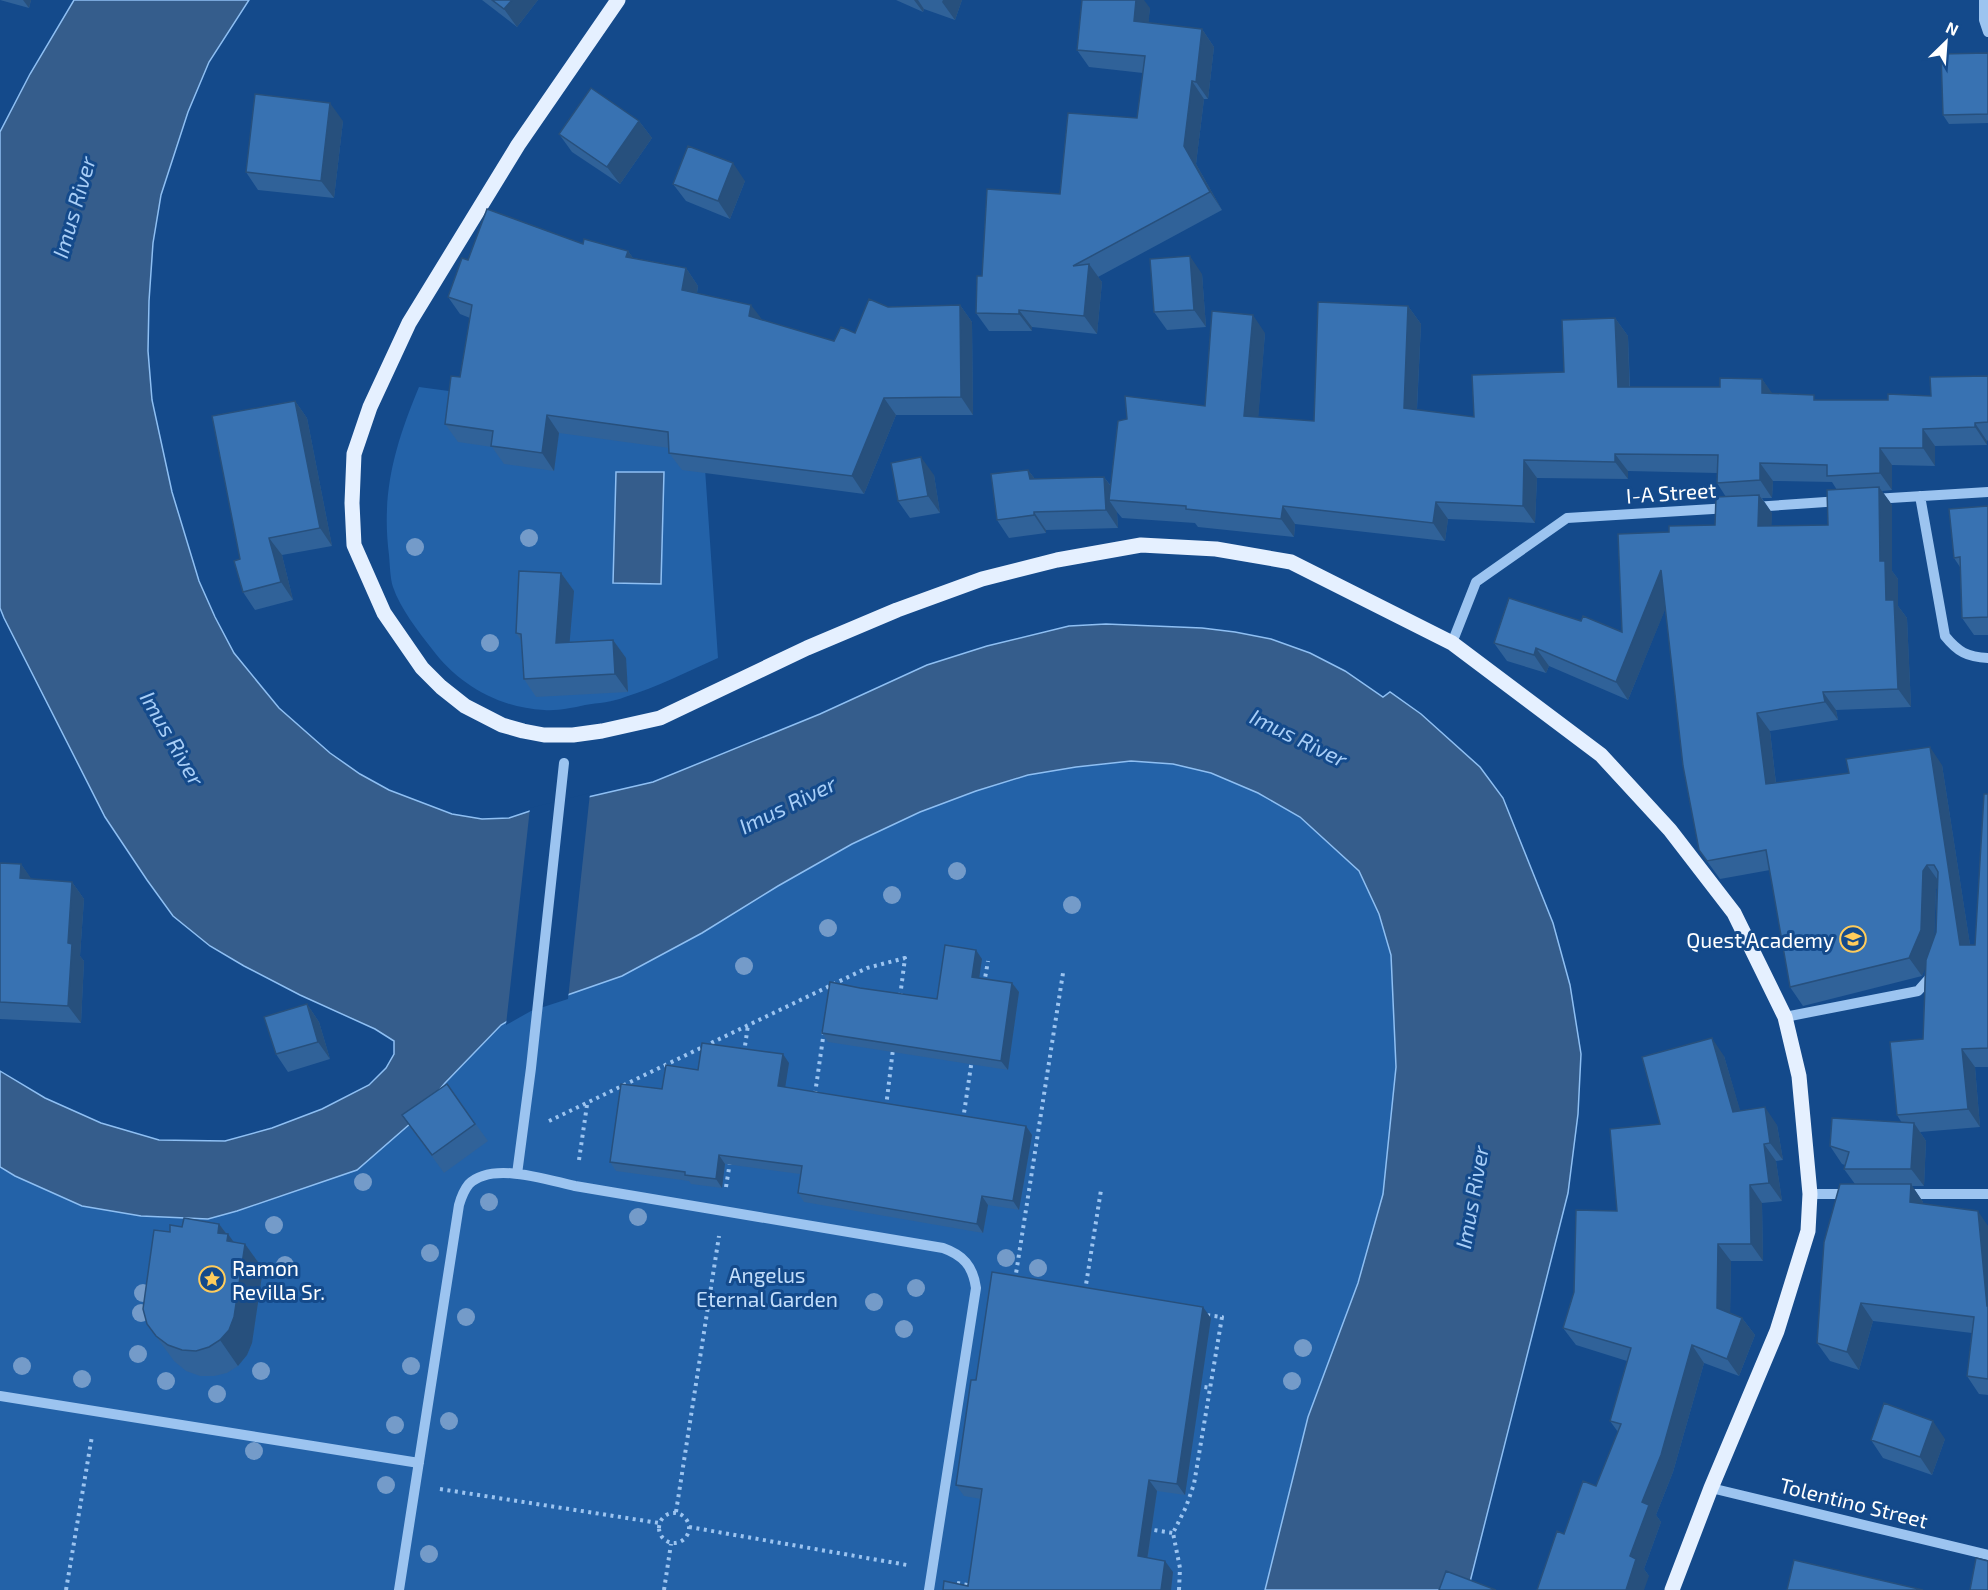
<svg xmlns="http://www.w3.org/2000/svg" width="1988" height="1590" viewBox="0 0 1988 1590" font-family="'Exo 2',sans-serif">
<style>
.green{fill:#2362a8}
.water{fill:#355d8c;stroke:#8ebff3;stroke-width:1.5}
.pier{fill:#144a8b}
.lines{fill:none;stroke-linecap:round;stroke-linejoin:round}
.path{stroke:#9cc4f0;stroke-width:4;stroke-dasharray:3 4.5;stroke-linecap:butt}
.minor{stroke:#9cc4f0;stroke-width:10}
.major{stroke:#e5f0ff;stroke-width:15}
.tree{fill:#749bc9}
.wall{fill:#306299;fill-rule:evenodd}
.shaded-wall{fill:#27507d}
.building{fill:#3872b2;stroke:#27507d;stroke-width:1.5}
.labels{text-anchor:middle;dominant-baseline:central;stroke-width:6;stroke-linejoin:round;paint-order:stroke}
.street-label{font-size:21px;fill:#fff;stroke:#144a8b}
.poi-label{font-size:21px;fill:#fff;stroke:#144a8b;text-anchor:end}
.park-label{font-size:21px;fill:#c3defb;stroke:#144a8b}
.water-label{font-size:22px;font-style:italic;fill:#a8cef7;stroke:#144a8b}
</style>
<rect width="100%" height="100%" fill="#144a8b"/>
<path class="green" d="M419,387L702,425L718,658C687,672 657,687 625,697C613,702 598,703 585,705C572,708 557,711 544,710C499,708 458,684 432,649C418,631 400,608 393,587C390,578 390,565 389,555C381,492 395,445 419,387Z
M1131,761L1173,764L1211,773L1258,793L1300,817L1359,872L1379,914L1391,955L1396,1067L1383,1194L1359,1283L1308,1417L1265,1590H0V1167L15,1176L82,1206L141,1216L208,1219L411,1123L445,1083L501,1025L530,1008L622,976L702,933L778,886L852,844L920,812L976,791L1028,775L1076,767Z"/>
<path class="water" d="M74,0H249L209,62L188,112L161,195L153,243L149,301L148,351L152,400L172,492L199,581L215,617L234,653L279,708L330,753L360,774L389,790L452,814L482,819L509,818L536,809L653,782L820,714L927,665L987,646L1069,626L1106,624L1202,628L1235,632L1271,639L1310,653L1345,671L1383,697L1390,692L1421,714L1480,767L1503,798L1553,923L1570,985L1581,1054L1578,1114L1568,1193L1468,1590H1265L1308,1417L1358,1283L1383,1194L1396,1067L1391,955L1379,914L1359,871L1300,817L1258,793L1211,773L1173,764L1131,761L1076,767L1028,775L976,791L920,812L852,844L778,886L702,933L622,976L530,1008L501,1025L445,1083L411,1123L357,1170L237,1211L208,1219L141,1216L82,1206L15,1176L0,1167V1071L45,1098L101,1123L159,1140L225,1141L272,1128L322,1109L369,1085L386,1068L394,1054V1041L375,1029L300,995L244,966L210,946L173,916L147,880L105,817L4,618L0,608V132L30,74Z
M616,472H664L661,584L613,583Z"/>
<path class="pier" d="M590,793L568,999L531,1011L506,1025L530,808Z"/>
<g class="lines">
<path class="path" d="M984,984L988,961
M744,1053L748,1025
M815,1094L824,1031
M886,1107L893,1049
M963,1120L972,1059
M549,1121L867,968L905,958L900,997
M579,1160L587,1105
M726,1187L730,1162
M1015,1280L1063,973
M1085,1291L1101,1190
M1197,1386L1211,1388
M440,1489L659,1523
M676,1512L719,1236
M659 1528a15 15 0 1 1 30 0a15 15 0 1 1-30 0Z
M689,1527L907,1565
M1147,1529L1173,1533
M957,1583L973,1586
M66,1590L92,1436
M664,1590L671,1544
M1179,1590L1180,1568L1173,1533L1186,1507L1194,1484L1222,1317L1206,1315"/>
<path class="minor" d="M1984,0V20L1988,32
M1920,496L1945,636C1958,652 1967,657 1988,658
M1874,499L1988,492
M1754,507L1840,501
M1452,643L1476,582L1567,518L1729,508
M1785,1017L1918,991L1933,974
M517,1174L531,1068L564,763
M1810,1194H1851
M1906,1194H1988
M0,1396L419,1463
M1711,1488L1988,1555
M399,1590L459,1205C461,1198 464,1190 469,1184C492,1161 547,1180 575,1186L943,1248C963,1255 973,1266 976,1288L929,1590"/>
<path class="major" d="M618,0L518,145L409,323L370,407L354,454L352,503L354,545L384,613L422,668L441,687L465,706L502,725L523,731L544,735H573L602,731L660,718L807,648L897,610L982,579L1057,560L1141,545L1216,549L1291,562L1452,643L1601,755L1670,830L1734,913L1785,1017L1799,1076L1810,1194L1808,1231L1777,1331L1711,1488L1672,1590"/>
</g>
<g class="tree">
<circle cx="529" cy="538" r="9"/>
<circle cx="415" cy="547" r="9"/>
<circle cx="490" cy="643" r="9"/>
<circle cx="957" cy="871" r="9"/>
<circle cx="892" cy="895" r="9"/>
<circle cx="1072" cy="905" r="9"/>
<circle cx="828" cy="928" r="9"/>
<circle cx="744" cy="966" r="9"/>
<circle cx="363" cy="1182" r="9"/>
<circle cx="489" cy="1202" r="9"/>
<circle cx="638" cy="1217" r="9"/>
<circle cx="274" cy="1225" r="9"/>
<circle cx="430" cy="1253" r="9"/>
<circle cx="1006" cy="1258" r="9"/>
<circle cx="285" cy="1265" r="9"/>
<circle cx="1038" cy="1268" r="9"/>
<circle cx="916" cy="1288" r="9"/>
<circle cx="143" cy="1293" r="9"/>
<circle cx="874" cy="1302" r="9"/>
<circle cx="141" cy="1313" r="9"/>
<circle cx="466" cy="1317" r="9"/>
<circle cx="904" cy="1329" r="9"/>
<circle cx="1303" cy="1348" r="9"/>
<circle cx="138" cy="1354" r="9"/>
<circle cx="22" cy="1366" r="9"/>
<circle cx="411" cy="1366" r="9"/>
<circle cx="261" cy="1371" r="9"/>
<circle cx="82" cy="1379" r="9"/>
<circle cx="166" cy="1381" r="9"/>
<circle cx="1292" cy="1381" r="9"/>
<circle cx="217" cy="1394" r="9"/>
<circle cx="449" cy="1421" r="9"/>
<circle cx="395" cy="1425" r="9"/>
<circle cx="254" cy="1451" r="9"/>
<circle cx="386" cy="1485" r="9"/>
<circle cx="429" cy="1554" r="9"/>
</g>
<path class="wall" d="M0,0H31L29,8Z
M482,0H538L517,27Z
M896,0H962L955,20L924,9L923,12Z
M1150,8L1148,23L1202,29L1214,47L1208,99H1204L1196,164L1222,210L1098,277L1102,282L1097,334L1032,327V331H989L976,313L982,276L1060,194L1137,118L1143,73L1089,67L1077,50Z
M1988,53V123L1949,124L1943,115Z
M343,121L334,198L258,190L246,172Z
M639,121L652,138L620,184L572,152L559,134Z
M745,181L730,219L686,201L673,184Z
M583,244L628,251L633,258L686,268L698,286L697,293L762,320L834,341L855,333L888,307L960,305L972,322L973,415H896L864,494L682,470L669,453V448L559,433L554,471L504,464L492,447L458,442L445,424L460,377L470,318L460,314L448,297L468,260Z
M1202,274L1206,327L1167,330L1154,312Z
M1408,306L1421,324L1417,410L1474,417L1564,372L1615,318L1628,336L1630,387H1720L1762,379L1772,394L1818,400H1888L1931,396L1988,376V440L1987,441V445L1935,446V466L1892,465V490L1882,491L1892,505V571L1898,579V606L1907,618L1911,707L1836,710L1838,720L1770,731L1776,783L1942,765L1970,945H1975L1988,794V1067H1975L1980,1127L1920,1132L1926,1141L1924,1186H1912L1923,1202V1204L1988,1226V1395L1979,1394L1967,1376L1972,1333L1873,1321L1859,1370L1830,1361L1817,1343L1855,1184L1844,1169L1845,1165L1842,1164L1830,1146L1902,1123L1897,1115L1923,1039L1925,967L1922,976L1803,1006L1790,987L1770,870L1720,879L1699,850L1665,609L1628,700L1549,666L1546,673L1507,661L1494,643L1581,621L1622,632L1669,532L1715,525L1726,497L1717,483V473L1628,471V479L1537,478L1535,523L1448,519L1445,541L1295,524L1294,537L1198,527L1195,523L1122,518L1117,512L1118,528L1046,530V533L1009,538L997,520L1028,470L1035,479L1104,477L1111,486L1205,406L1265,333L1258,417L1314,421ZM1773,481L1832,482L1837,490L1828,525L1771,526L1772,513L1762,498H1772ZM1937,887L1936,932L1934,937L1936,889Z
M295,401L307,418L332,546L282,555L293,600L255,610L243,592Z
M934,475L940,513L910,518L898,501Z
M1988,506V635H1974L1962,618L1960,567L1954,558Z
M561,573L574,591L569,643L613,640L626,658L628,692L536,697L524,679L522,642L516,633Z
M0,863L21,864L31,879L72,882L84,899L80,956L84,961L81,1023L0,1019Z
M982,959L979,978L1012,983L1019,992L1008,1070L828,1042L822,1033L860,988L937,999Z
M307,1004L319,1022L330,1059L288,1072L276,1054Z
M1724,1056L1740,1111L1777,1125L1783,1160L1776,1161L1782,1201L1762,1203L1763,1261H1731L1730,1313L1742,1318L1755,1335L1739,1376L1704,1363L1673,1472L1656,1515L1661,1522L1644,1569L1649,1576L1564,1534L1596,1486L1618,1432L1610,1421L1627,1361L1576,1345L1563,1328L1660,1124Z
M789,1063L785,1087L1026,1126L1032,1135L1019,1210L988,1205L983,1233L804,1202L798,1193L800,1174L725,1164L722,1188L691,1184L689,1181L616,1171L610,1162L662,1089L698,1070Z
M447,1084L488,1141L444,1173L402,1115Z
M219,1224L226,1233L234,1242L245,1244L263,1269L252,1343L247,1355L238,1366L227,1373L214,1376H200L186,1371L174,1361L147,1324L170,1232L182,1227Z
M1211,1318L1185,1495L1157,1491L1148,1558L1173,1572L1171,1590H943L968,1586L981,1499L964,1496L956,1485Z
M1945,1439L1932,1475L1883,1458L1871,1440Z"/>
<path class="shaded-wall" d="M23,0H31L29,8Z
M512,0H538L517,27L504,9Z
M914,0H918L924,9L923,12Z
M943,0H962L955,20L942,2Z
M1136,0H1144L1150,8L1147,39L1134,21Z
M1202,29L1214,47L1208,99L1196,82Z
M1192,81L1204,99L1196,164L1222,210L1210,192L1184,146Z
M330,103L343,121L334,198L321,181Z
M639,121L652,138L620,184L607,167Z
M733,163L745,181L730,219L718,201Z
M628,251L640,268L626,257Z
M1190,256L1202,274L1206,327L1194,310Z
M1089,264L1102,282L1097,334L1084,316Z
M686,268L698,286L694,308L682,290Z
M751,305L764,322L749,316Z
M960,305L972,322L973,415L961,397Z
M1408,306L1421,324L1416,426L1404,408Z
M1019,310L1032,327V331L1019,314Z
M1253,315L1265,333L1257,434L1244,416Z
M1615,318L1628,336L1630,405L1618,387Z
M1762,379L1775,397L1762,393Z
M884,398L896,415L864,494L852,476Z
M295,401L307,418L332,546L320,528Z
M547,415L559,433L554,471L542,453Z
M1975,423L1987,441V445L1975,427Z
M1923,429L1935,446V466L1923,448Z
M1880,448L1892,465V490L1880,473Z
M1615,454L1628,471V479L1615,462Z
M921,457L934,475L940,513L928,496Z
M1524,460L1537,478L1535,523L1523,506Z
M1760,463L1773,481L1772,498L1760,480Z
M1028,470L1041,487L1030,479Z
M1104,477L1117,495L1109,500L1117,512L1118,528L1106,510Z
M1879,487L1892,505V571L1898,579V606L1907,618L1911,707L1898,689L1880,561Z
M1759,495L1772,513L1771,544L1758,526Z
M1436,502L1448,519L1445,541L1433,523Z
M1283,506L1295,524L1294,537L1281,519Z
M1034,512L1046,530V533L1034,515Z
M269,538L282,555L293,600L281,582Z
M1661,570L1674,588L1628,700L1616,682Z
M561,573L574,591L568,661L556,643Z
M613,640L626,658L628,692L615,674Z
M1536,648L1549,666L1546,673L1534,655Z
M1823,692L1836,710L1838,720L1825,702Z
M1757,713L1770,731L1778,802L1766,784Z
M1930,747L1942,765L1973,964L1960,945Z
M21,864L33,881L20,878Z
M1927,865L1940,883L1936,889L1934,949L1922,976L1909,958L1923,871Z
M72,882L84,899L80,956L84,961L81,1023L68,1006V943Z
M976,950L982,959L978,986L972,977Z
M1012,983L1019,992L1008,1070L1001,1061Z
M307,1004L319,1022L330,1059L318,1042Z
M1712,1038L1724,1056L1746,1130L1733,1112Z
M1962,1049L1975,1067L1980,1127L1968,1109Z
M783,1054L789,1063L784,1095L778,1086Z
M1765,1107L1777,1125L1783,1160L1770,1143Z
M1914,1123L1926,1141L1924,1186L1911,1169Z
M1026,1126L1032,1135L1019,1210L1013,1201Z
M1764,1144L1776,1161L1782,1201L1769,1183Z
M719,1155L725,1164L722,1188L716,1179Z
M1911,1184L1923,1202L1922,1220L1910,1202Z
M1750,1185L1762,1203L1763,1261L1751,1244Z
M982,1196L988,1205L983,1233L977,1224Z
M1978,1211L1988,1226V1307L1987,1306Z
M219,1224L228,1236V1234L243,1255L245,1244L263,1269L252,1343L247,1355L238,1366L220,1340L218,1233Z
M1718,1244L1731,1261L1730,1326L1717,1308Z
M1861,1303L1873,1321L1859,1370L1847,1352Z
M1203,1307L1211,1318L1185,1495L1177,1484Z
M1742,1318L1755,1335L1739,1376L1727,1359Z
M1692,1345L1704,1363L1673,1472L1656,1515L1661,1522L1644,1569L1649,1576L1644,1590H1626L1630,1556L1642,1502Z
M1933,1421L1945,1439L1932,1475L1920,1457Z
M1149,1480L1157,1491L1146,1567L1138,1556Z
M1165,1561L1173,1572L1171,1590H1161Z"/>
<path class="building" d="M492,0H512L504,9Z
M1082,0H1136L1134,21L1202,29L1196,82L1192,81L1184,146L1210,192L1073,266L1089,264L1084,316L1019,310V314L976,313L977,276H982L987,189L1060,194L1068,113L1137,118L1145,56L1077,50Z
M1988,53V114L1943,115L1941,54Z
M591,88L639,121L607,167L559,134Z
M255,94L330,103L321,181L246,172Z
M688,146L733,163L718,201L673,184Z
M487,209L583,244L584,239L628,251L626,257L686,268L682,290L751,305L749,316L834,341L841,327L855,333L869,299L888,307L960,305L961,397L884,398L852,476L669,453L668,432L547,415L542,453L491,446L493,431L445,424L451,376L460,377L472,305L448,297L462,258L468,260Z
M1190,256L1194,310L1154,312L1150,259Z
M1318,302L1408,306L1404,408L1474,417L1472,375L1564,372L1562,320L1615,318L1618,387H1720V378L1762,379V393L1814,395V400H1888V394L1931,396L1930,377L1988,376V422L1975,423V427L1923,429V448H1880V473L1827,476V465L1760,463V480L1717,483L1718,455L1615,454V462L1524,460L1523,506L1436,502L1433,523L1283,506L1281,519L1186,509V506L1109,500L1118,421L1127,419L1125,396L1205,406L1212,311L1253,315L1244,416L1314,421Z
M295,401L320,528L269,538L281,582L243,592L234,561L240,559L212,416Z
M921,457L928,496L898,501L891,463Z
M1028,470L1030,479L1104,477L1106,510L1034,512V515L997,520L991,474Z
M1879,487L1880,561H1885L1886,600H1894L1898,689L1823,692L1825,702L1757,713L1766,784L1849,773L1846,759L1930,747L1960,945H1975L1984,794H1988V1048L1962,1049L1968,1109L1897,1115L1890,1042L1923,1039L1926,960L1936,932L1938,872L1934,865H1927L1923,871L1921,930L1909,958L1790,987L1766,850L1707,861L1699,850L1683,766L1661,570L1616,682L1536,648L1534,655L1494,643L1509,598L1581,621L1583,616L1622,632L1618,534L1669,532V526L1715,525L1716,497L1759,495L1758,526L1828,525L1827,490Z
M1988,506V617L1962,618L1960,557L1954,558L1949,509Z
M519,571L561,573L556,643L613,640L615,674L524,679L521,634L516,633Z
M0,863L21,864L20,878L72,882L68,943L72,944L68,1006L0,1002Z
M945,945L976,950L972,977L1012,983L1001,1061L822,1033L830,982L860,988L937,999Z
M307,1004L318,1042L276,1054L264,1017Z
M1712,1038L1733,1112L1765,1107L1770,1143L1764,1144L1769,1183L1750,1185L1751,1244H1718L1717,1308L1742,1318L1727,1359L1692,1345L1661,1455L1642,1502L1649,1505L1630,1556L1636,1559L1626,1590H1537L1557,1531L1564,1534L1583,1481L1596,1486L1621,1424L1610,1421L1631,1348L1563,1328L1574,1292L1576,1210L1617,1211L1610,1129L1660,1124L1642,1057Z
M702,1043L783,1054L778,1086L1026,1126L1013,1201L982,1196L977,1224L798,1193L802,1166L719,1155L716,1179L685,1175V1172L610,1162L621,1084L662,1089L666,1065L698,1070Z
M447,1084L475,1124L432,1155L402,1115Z
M1832,1118L1914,1123L1911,1169H1844L1849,1152L1830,1146Z
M1840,1184H1911L1910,1202L1978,1211L1987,1306H1988V1379L1967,1376L1974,1317L1861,1303L1847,1352L1817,1343L1824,1242Z
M184,1218L219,1224L218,1233L228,1234L227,1241L245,1244L234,1317L229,1330L220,1340L209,1347L196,1351L182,1350L168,1345L156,1336L147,1324L143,1309L154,1230L170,1232V1225L182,1227Z
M992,1272L1203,1307L1177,1484L1149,1480L1138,1556L1165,1561L1161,1590H943L944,1581L968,1586L982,1489L956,1485L971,1380H976Z
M1884,1403L1933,1421L1920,1457L1871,1440Z
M1976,1558L1988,1561V1590H1970Z
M1794,1560L1923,1590H1787Z
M1446,1571L1496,1590H1439Z"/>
<defs>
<g id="school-ring" transform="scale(1.35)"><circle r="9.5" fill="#144a8b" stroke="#ffcc5b" stroke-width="1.5"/><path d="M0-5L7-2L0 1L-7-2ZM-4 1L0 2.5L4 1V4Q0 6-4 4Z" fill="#ffcc5b"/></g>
<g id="sight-ring" transform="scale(1.35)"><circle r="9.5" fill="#144a8b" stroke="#ffcc5b" stroke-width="1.5"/><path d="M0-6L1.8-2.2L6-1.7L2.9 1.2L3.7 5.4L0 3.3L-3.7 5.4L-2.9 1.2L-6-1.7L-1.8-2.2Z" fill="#ffcc5b"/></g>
</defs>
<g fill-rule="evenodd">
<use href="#school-ring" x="1853" y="939"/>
<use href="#sight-ring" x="212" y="1279"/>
</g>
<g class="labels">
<g class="street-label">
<text transform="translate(1671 492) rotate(-4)">I-A Street</text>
<text transform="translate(1854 1502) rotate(14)">Tolentino Street</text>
</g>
<g class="poi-label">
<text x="1834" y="939">Quest Academy</text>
<text x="232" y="1267" text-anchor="start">Ramon<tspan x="232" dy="24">Revilla Sr.</tspan></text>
</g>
<g class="park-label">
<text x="767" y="1274">Angelus<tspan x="767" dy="24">Eternal Garden</tspan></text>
</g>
<g class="water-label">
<text transform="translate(73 207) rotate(-74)">Imus River</text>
<text transform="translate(1299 737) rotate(26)">Imus River</text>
<text transform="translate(173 738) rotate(60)">Imus River</text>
<text transform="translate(787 804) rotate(-26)">Imus River</text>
<text transform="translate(1471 1197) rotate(-80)">Imus River</text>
</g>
</g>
<g transform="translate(1946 42) rotate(25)" stroke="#144a8b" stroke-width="4.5" paint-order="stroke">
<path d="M0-4.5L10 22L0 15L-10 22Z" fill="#ffffff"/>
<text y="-9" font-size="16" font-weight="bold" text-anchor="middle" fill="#ffffff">N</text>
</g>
</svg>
